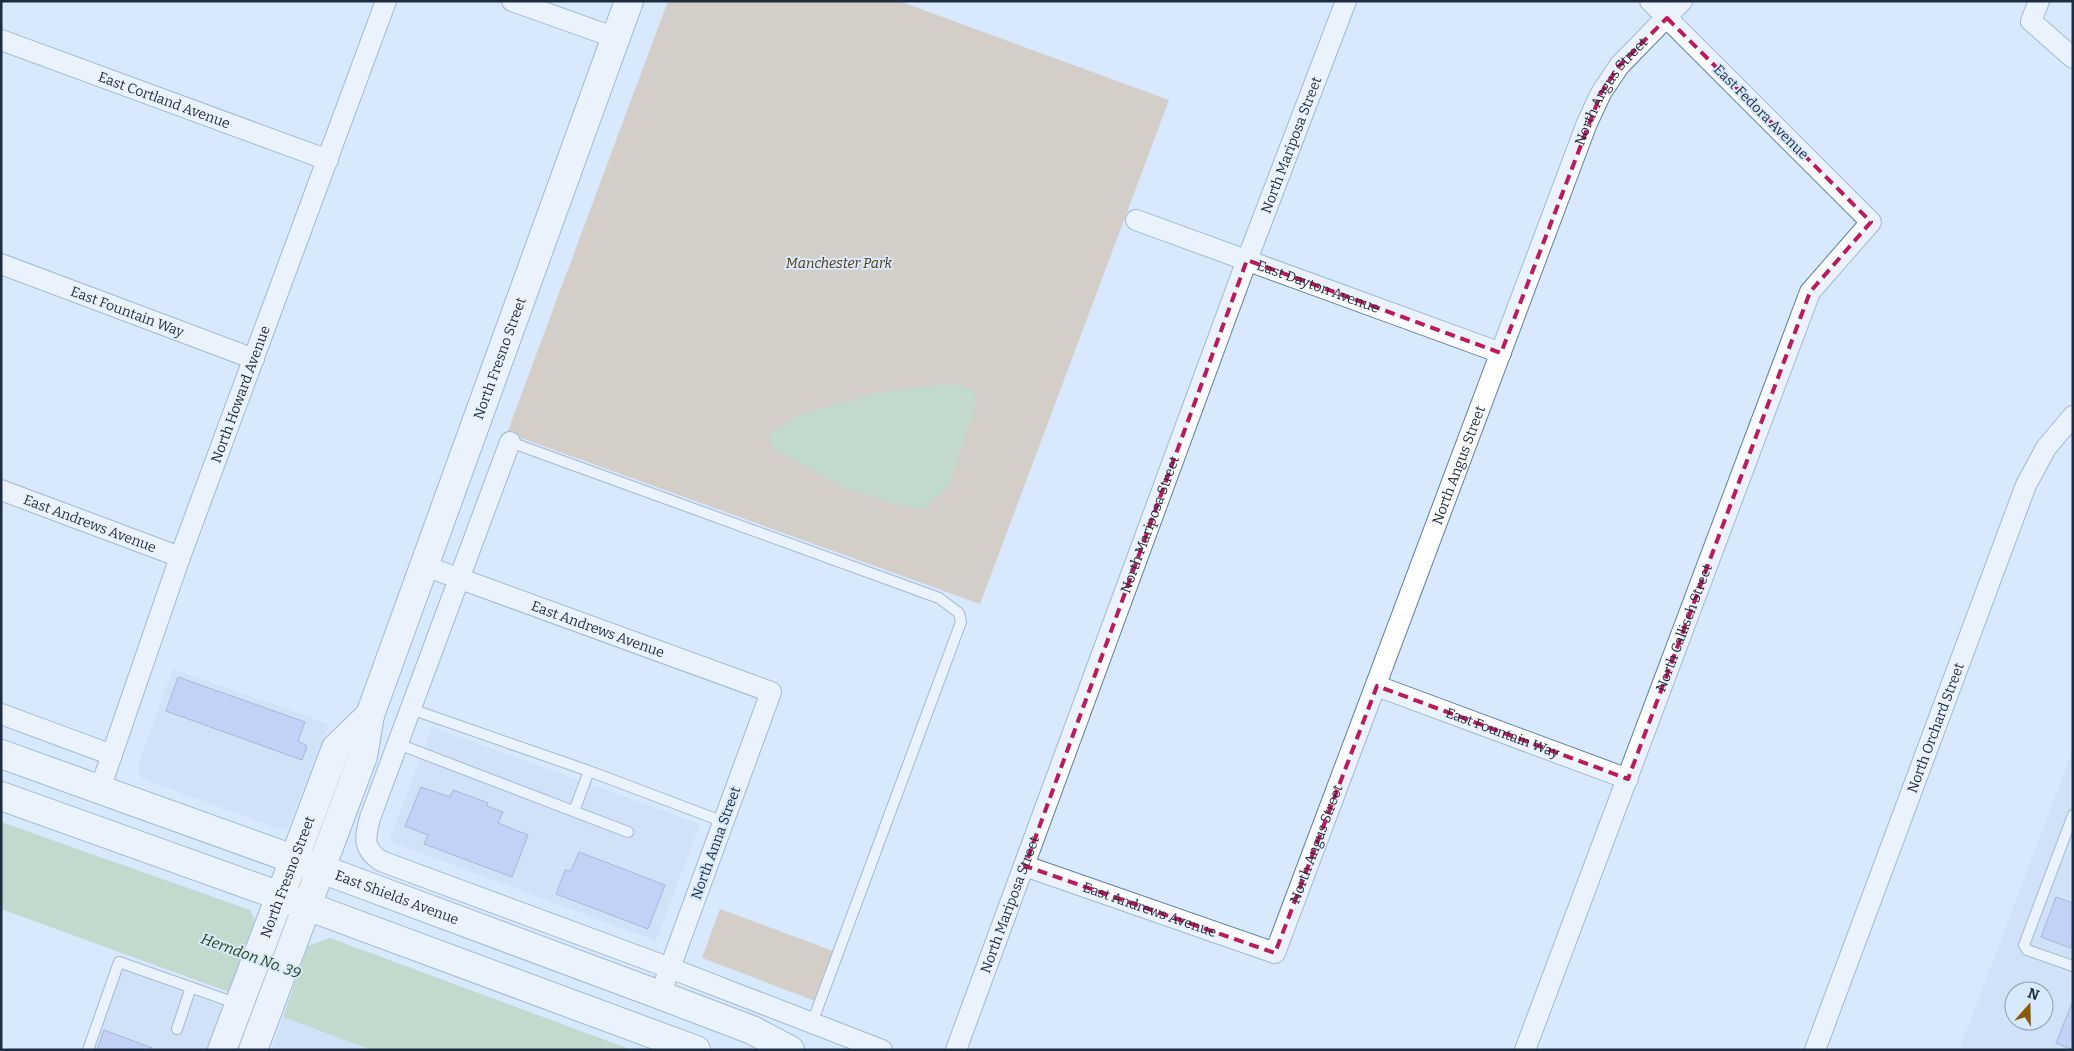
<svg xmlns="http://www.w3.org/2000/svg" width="2074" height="1051" viewBox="0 0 2074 1051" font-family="Bitter,serif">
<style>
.built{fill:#c8d9f0;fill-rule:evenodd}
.green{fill:#cdb088}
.water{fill:#a5c992}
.building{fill:#aab7f0;stroke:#6e79ae}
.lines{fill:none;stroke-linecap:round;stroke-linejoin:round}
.service-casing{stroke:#5b7fae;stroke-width:12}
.minor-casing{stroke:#5b7fae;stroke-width:22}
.secondary-casing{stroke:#5b7fae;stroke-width:30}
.service{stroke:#fff;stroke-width:10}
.minor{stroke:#fff;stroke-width:20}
.secondary{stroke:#fff;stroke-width:28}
.marked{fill:none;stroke:#c2185b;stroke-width:4;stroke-dasharray:10 6;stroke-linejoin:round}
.labels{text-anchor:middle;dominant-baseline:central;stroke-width:4;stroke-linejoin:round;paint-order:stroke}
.street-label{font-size:14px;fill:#1d2c40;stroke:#d8e8fd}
.park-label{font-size:14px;font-style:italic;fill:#54390c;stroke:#d8e8fd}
.water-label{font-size:15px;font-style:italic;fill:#284910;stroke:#d8e8fd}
</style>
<rect width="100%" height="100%" fill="#d8e8fd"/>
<path class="built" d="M173,669L329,724L289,826L286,828H277L145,780L140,776L138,765Z
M432,727L700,824L656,941L389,841Z
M2073,749V1050H1959L1990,969ZM2014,991H2044V1021H2014Z
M114,967L224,1007L208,1050H84Z
M283,1017L372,1050H272Z"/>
<path class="green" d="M668,1H899L1169,100L980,604L507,433Z
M720,909L833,951L815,1001L702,958Z"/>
<path class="water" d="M954,383L974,390L976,406L949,485L926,509L899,505L847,489L773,448L768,435L798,416L872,394Z
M1,822L250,910L255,921L229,992L1,909Z
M330,938L632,1050H372L283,1017L308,946Z"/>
<path class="building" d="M178,677L305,722L298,741L307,746L302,760L166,711Z
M421,787L450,797L453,790L488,803L487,806L503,812L498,823L528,835L512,877L424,844L428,835L405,826Z
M579,852L665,885L648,929L556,894L565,870L571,871Z
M2056,897L2073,903V940L2070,948L2041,937Z
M2072,1003L2073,1004V1050L2056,1043Z
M104,1030L152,1048L151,1050H97Z"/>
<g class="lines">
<g class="service-casing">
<path id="service" d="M510,442L939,598L959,613L961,622L812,1023
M411,709L589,771L724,822
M398,744L628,832
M574,811L589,771
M2073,815L2024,945L2027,950L2073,966
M177,1029L191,987
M88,1050L119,962L238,1004"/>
</g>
<g class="minor-casing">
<g id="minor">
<path d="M512,1L616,38"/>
<path d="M2039,1L2031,21L2073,58"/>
<path id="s1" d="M1,40L328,160"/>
<path id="s2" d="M1136,220L1501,353"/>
<path id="s3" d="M1,264L254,359"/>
<path d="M510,442L370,818C365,838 362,848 381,861L670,968L882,1050"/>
<path id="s4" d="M1,490L180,557"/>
<path id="s5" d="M425,566L771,692L660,995"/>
<path id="s6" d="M1377,686L1628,779"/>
<path d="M1,714L112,755"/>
<path id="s7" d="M100,789L180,557L386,1"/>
<path id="s8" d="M1025,866L1275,953L1587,123L1601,93L1619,66L1682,1"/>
<path id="s9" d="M956,1050L1247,260L1346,1"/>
<path id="s10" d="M1525,1050L1810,292L1871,222L1650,1"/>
<path id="s11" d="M1815,1050L2026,485L2046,448L2073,416"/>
</g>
</g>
<g class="secondary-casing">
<g id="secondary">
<path id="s12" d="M1,754L343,877L660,995L752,1030L790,1050"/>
<path d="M1,796L280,896L696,1050"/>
<path id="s13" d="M222,1050L336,748L370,715"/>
<path id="s14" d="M253,1050L363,756L370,715L629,1"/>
</g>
</g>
<use href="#service" class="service"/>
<use href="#minor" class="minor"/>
<use href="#secondary" class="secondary"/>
</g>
<path d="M0 0H2074V1051H0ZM1667,18L1871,222L1810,292L1628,779L1377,686L1275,953L1025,866L1247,260L1501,353L1601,93L1619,66Z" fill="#d8e8fd" fill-opacity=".55" fill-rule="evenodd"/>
<path class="marked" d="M1667,18L1871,222L1810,292L1628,779L1377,686L1275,953L1025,866L1247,260L1501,353L1601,93L1619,66Z"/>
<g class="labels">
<g class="street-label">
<text stroke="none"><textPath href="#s8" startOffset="1191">North Angus Street</textPath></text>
<text stroke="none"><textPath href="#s1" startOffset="174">East Cortland Avenue</textPath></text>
<text transform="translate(1761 112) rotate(45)">East Fedora Avenue</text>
<text stroke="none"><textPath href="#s9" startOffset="965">North Mariposa Street</textPath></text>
<text stroke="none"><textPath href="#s2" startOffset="194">East Dayton Avenue</textPath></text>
<text stroke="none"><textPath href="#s3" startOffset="135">East Fountain Way</textPath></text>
<text stroke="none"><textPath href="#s14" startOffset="735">North Fresno Street</textPath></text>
<text stroke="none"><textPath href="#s7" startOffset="419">North Howard Avenue</textPath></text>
<text stroke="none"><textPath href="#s8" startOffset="786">North Angus Street</textPath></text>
<text stroke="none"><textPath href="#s4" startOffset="95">East Andrews Avenue</textPath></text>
<text stroke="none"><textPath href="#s9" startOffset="560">North Mariposa Street</textPath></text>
<text stroke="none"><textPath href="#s10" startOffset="451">North Callisch Street</textPath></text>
<text stroke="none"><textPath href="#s5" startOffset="184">East Andrews Avenue</textPath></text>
<text stroke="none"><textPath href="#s11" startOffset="344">North Orchard Street</textPath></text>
<text stroke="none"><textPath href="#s6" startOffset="134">East Fountain Way</textPath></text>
<text transform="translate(716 843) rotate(-70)">North Anna Street</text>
<text stroke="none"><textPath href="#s8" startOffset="381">North Angus Street</textPath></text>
<text stroke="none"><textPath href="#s13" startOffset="185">North Fresno Street</textPath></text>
<text stroke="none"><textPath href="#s12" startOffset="421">East Shields Avenue</textPath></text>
<text stroke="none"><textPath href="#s9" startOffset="155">North Mariposa Street</textPath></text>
<text stroke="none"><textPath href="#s8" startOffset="132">East Andrews Avenue</textPath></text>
</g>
<g class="park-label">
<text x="839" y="263">Manchester Park</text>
</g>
<g class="water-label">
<text transform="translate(251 956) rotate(20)">Herndon No. 39</text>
</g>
</g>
<rect width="2074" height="1051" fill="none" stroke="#1d2c40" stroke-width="5"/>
<g transform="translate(2029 1006) rotate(20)"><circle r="24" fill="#d8e8fd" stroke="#8d9db1"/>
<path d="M0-4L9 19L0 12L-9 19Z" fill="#8b5c01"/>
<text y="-8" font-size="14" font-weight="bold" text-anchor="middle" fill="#1d2c40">N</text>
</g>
</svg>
